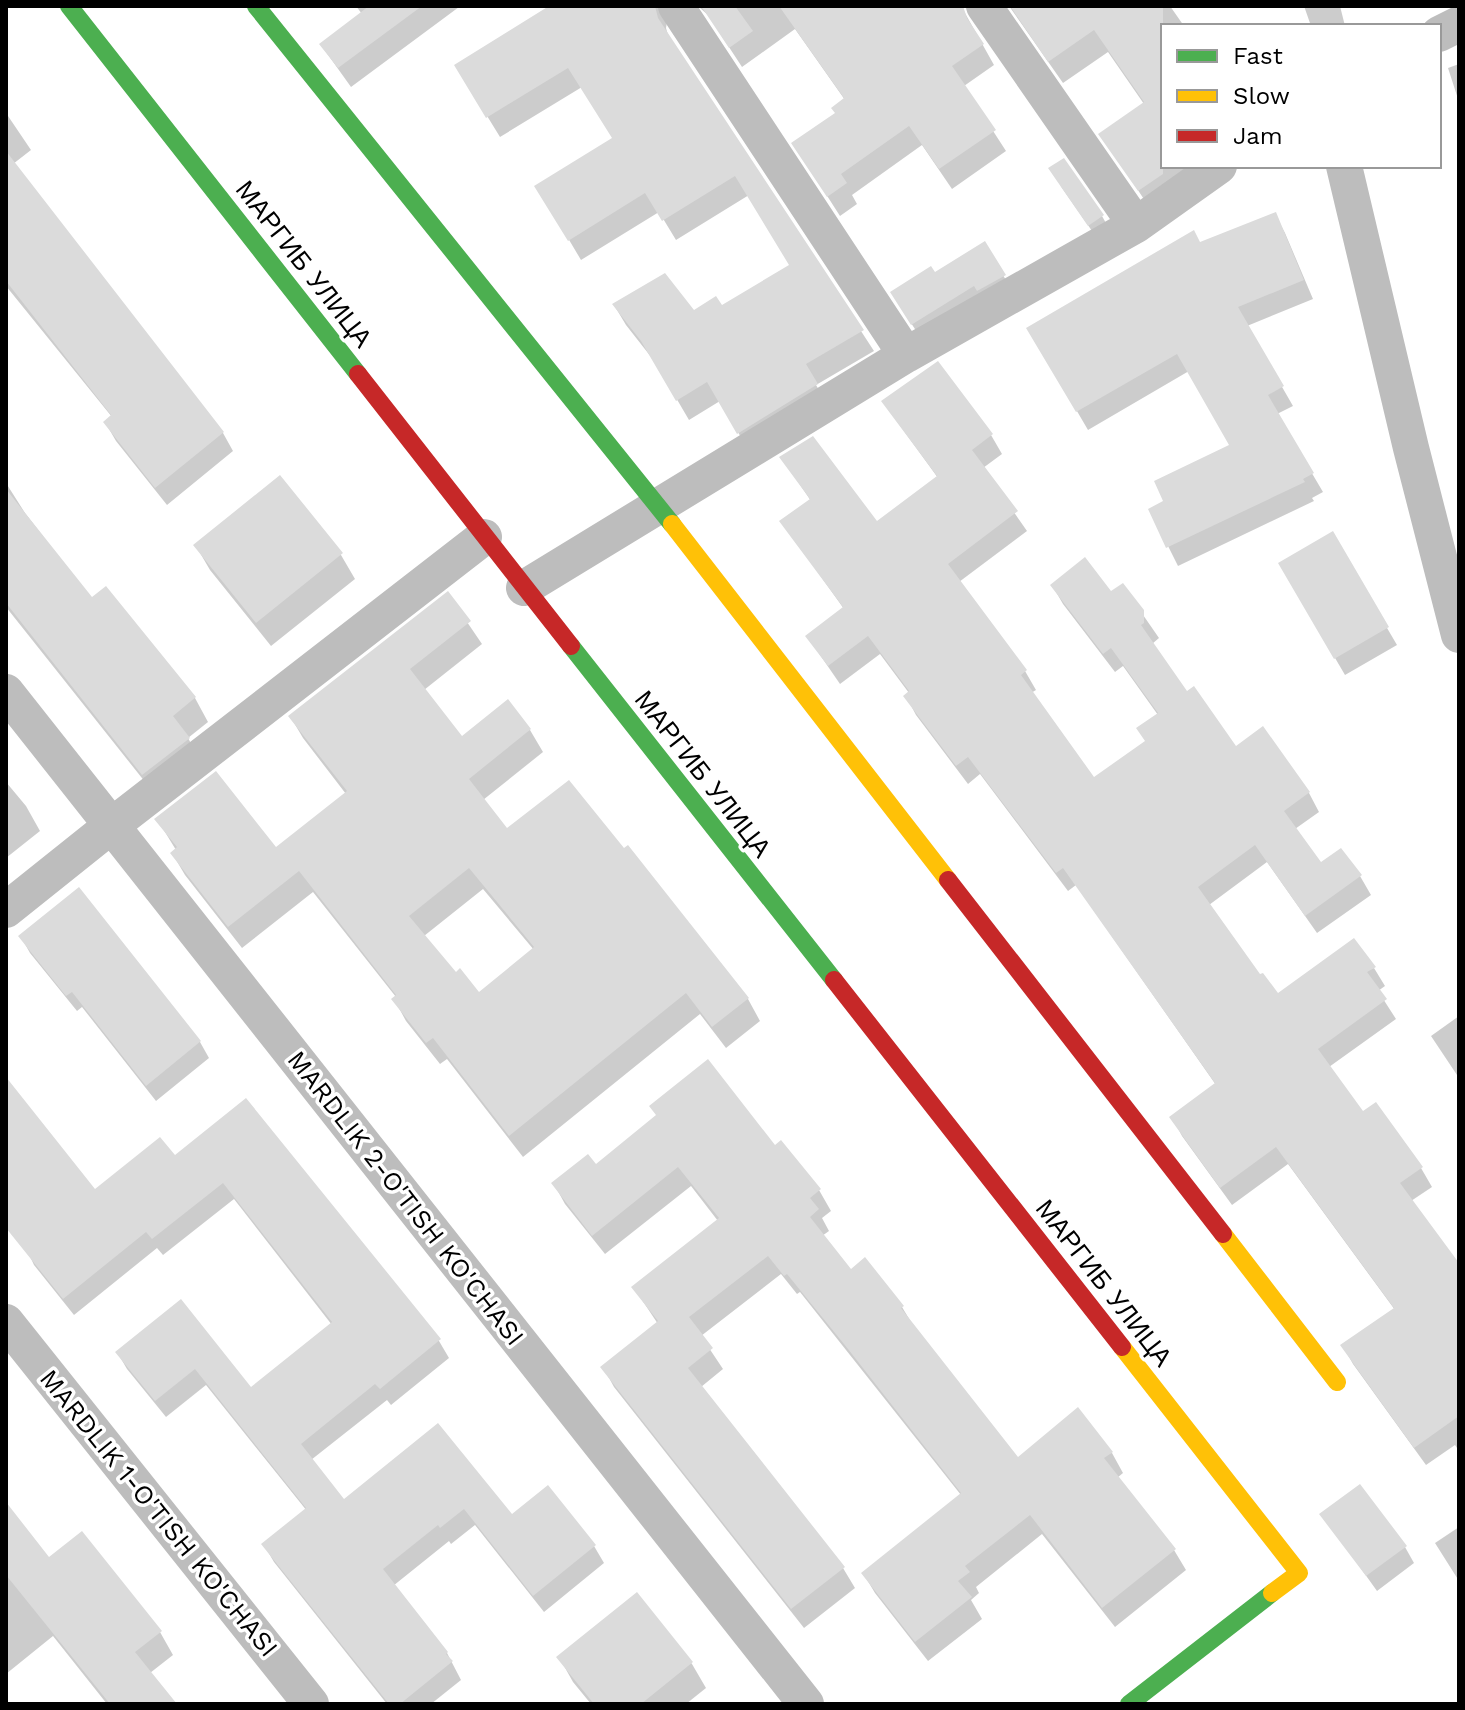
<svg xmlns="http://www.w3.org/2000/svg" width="1465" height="1710" viewBox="0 0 1465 1710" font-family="'Work Sans',sans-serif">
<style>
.shadow{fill:#0003;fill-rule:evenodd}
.building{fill:#dbdbdb;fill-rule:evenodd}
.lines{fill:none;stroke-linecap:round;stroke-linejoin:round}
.street{stroke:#bdbdbd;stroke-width:36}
.fast{stroke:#4caf50;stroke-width:18}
.slow{stroke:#ffc107;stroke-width:18}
.jam{stroke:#c62828;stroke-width:18}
.labels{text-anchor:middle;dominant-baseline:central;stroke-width:7;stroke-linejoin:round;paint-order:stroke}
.street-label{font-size:26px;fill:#000;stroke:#fff}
</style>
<rect width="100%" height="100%" fill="#fff"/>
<path class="shadow" d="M356,6H458L459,7L351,87L321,45L362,14Z
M553,6H684L668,17L666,28L668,35L874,351L816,385L828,405L750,453L720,401L689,420L655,362L626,325L614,305L694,312L722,308L791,266L749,195L676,240L659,212L581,260L537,186L614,139L582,87L500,137L468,85Z
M691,6H961L994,65L964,86L1006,151L952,189L922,145L852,195L857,204L840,216L806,163L845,100L795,29L742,67L708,15L700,8Z
M1009,6H1170L1184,26H1163V166H1219L1153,213L1101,134L1144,104L1108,52L1063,83Z
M1304,6H1340L1345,26H1311Z
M1459,64V102L1448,68Z
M6,113L31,150L13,164L223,433L233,451L167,505L116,441L105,422L112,417L6,286Z
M1060,185L1102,216L1111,232L1099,241Z
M1275,214L1285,233L1313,299L1247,326L1293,406L1277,414L1323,492L1312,498L1314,501L1178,566L1150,510L1166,502L1232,446L1189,371L1088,430L1029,329L1199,244Z
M984,243L1013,292L922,340L902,309L934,274Z
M883,402L991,435L1002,454L983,468L1027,531L959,582L1025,671L1036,690L1031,693L1093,780L1146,742L1158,715L1123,666L1115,672L1063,604L1052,585L1111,594L1123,586L1159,638L1152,644L1187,694L1235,749L1263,729L1309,793L1319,812L1295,829L1321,865L1360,876L1371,895L1317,933L1267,862L1209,905L1260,977L1277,995L1374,968L1385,986L1378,991L1396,1019L1329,1067L1362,1114L1375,1105L1421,1168L1432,1187L1411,1201L1457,1264L1459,1263V1451L1455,1445L1426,1465L1353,1364L1343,1346L1395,1310L1288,1164L1232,1205L1182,1136L1172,1117L1216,1085L1076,885L1068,891L980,774L968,784L916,715L906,696L909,693L880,654L840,684L807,636L844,609L782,522L811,501L782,458L877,524L938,478Z
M279,478L341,555L355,579L271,646L210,570L196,546Z
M6,483L25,513L92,600L106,588L195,698L208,722L188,738L202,763L157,797L6,607Z
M1332,534L1397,645L1345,675L1280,564Z
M448,594L482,644L424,690L462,738L530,730L543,752L483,800L507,831L748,999L760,1021L726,1048L700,1014L523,1157L447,1059L440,1064L406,1021L394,999L396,997L313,892L242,948L185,875L172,853L176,850L157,819L276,850L346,794L303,738L290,716ZM483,889L534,950L479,995L456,975L424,936Z
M6,782L26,806L40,831L6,858Z
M21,937L200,1042L209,1058L156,1101L82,1007L77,1011L30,953Z
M1459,1016V1078L1431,1036Z
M6,1087L95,1192L175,1158L246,1100L439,1341L449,1358L391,1405L387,1400L311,1460L344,1501L438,1426L512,1517L594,1546L604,1563L544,1612L475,1525L451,1544L449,1541L393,1586L447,1653L461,1680L431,1704H387L274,1562L264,1545L307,1511L206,1385L166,1417L127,1369L117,1352L180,1301L251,1390L332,1325L234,1199L163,1255L157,1248L74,1315L34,1265L6,1206Z
M781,1143L819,1190L831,1211L822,1218L829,1231L822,1236L851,1271L902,1307L914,1327L1018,1460L1112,1453L1123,1473L1117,1478L1174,1550L1186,1570L1115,1627L1042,1534L976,1587L979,1593L971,1600L982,1619L928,1661L875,1593L863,1573L961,1495L800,1292L797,1294L781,1274L701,1336L723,1369L701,1387L843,1568L855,1588L804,1628L614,1387L603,1367L658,1324L634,1288L718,1221L691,1186L605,1254L565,1204L554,1184L596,1166L775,1148Z
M6,1505L49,1560L160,1632L173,1655L150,1673L175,1704H107L53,1636L6,1674Z
M1322,1514L1405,1547L1414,1563L1377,1591Z
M1459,1527V1581L1435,1543Z
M637,1595L692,1664L706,1688L686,1704H591L573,1682L559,1657Z"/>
<path class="building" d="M369,6H422L338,68L319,44Z
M549,6H655L658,18L864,330L806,364L818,384L737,434L707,382L676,401L641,341L612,304L665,273L694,310L716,296L722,305L789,265L735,176L662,221L645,193L568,241L534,186L612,138L568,68L486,118L454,65Z
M701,6H735L753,31L729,48Z
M779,6H963L967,18L984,44L952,66L996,130L939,169L909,126L841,174L847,183L827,197L791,143L835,113L831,108L844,98Z
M1010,6H1163V174L1138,191L1098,134L1144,102L1094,30L1048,62Z
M6,151L224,432L155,488L103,422L111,415L6,281Z
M1064,158L1104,215L1088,226L1048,168Z
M1276,212L1304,280L1238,307L1284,386L1268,395L1314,473L1303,479L1305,482L1166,548L1148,509L1163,501L1154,481L1229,445L1177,354L1076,412L1026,328L1194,230L1200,242Z
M985,241L1006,275L977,291L974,286L911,325L890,292L931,266L935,272Z
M938,361L993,434L972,450L1018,511L948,564L1027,670L1021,675L1094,777L1145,741L1136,728L1158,713L1111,648L1103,654L1050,585L1085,557L1111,591L1123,583L1144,610V623L1141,625L1187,691L1194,686L1236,746L1263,726L1310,792L1284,811L1321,862L1341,848L1362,875L1305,916L1255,845L1198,887L1260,974L1263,973L1278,993L1354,938L1376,967L1367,972L1387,999L1318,1049L1363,1111L1376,1102L1423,1167L1400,1183L1459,1263V1416L1414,1448L1340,1345L1394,1308L1276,1147L1220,1188L1169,1117L1215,1083L1063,868L1056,873L968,757L956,766L903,696L909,691L868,636L828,666L805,636L843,607L779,521L810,499L779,457L813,436L877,521L937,476L881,401Z
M280,475L343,553L256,623L193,545Z
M6,489L92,597L106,586L196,697L173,716L190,738L142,775L6,603Z
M1333,531L1389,627L1334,659L1278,563Z
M448,591L471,621L410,669L462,736L508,699L531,729L469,779L507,828L569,780L624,848L628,845L749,998L712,1027L686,993L509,1136L433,1038L426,1043L391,999L396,995L299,871L228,927L170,853L177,847L154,819L216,771L276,847L347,791L288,716ZM469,868L534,947L479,992L460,968L456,972L409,916Z
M79,887L201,1041L146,1086L72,992L66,996L18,936Z
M708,1059L775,1145L781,1140L821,1189L810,1198L819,1209L810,1217L851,1269L865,1257L904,1306L901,1308L1018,1457L1078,1407L1113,1452L1104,1458L1176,1549L1102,1608L1030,1515L965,1566L970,1572L958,1581L972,1597L915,1642L861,1573L961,1493L848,1349L787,1274L784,1276L768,1256L689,1317L713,1348L688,1368L845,1567L791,1609L600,1367L658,1321L631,1287L719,1218L678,1167L592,1236L551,1183L588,1154L596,1164L656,1115L649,1106Z
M6,1077L95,1189L160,1137L175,1155L246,1098L441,1339L380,1389L375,1384L301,1444L344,1499L438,1423L512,1514L548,1485L596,1545L533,1596L464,1509L440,1528L438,1525L383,1569L448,1652L446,1654L453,1661L400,1704H389L261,1544L306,1508L195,1369L155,1401L115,1352L181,1299L251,1387L332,1322L223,1183L152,1239L146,1232L63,1299L6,1228Z
M1360,1484L1407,1546L1366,1576L1319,1514Z
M6,1502L49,1557L82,1531L162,1631L135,1652L177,1704H110L6,1575Z
M637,1592L693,1662L641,1704H594L556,1657Z"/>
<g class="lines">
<path class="street" d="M676,6L906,355
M984,6L1136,225
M1439,34L1459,24
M1344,166L1411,448L1459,635
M524,588L906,355L1136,225L1219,166
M6,692L806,1704
M6,910L111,826L484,537
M6,1322L311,1704"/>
<path class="fast" d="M69,6L358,374
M256,6L672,524
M571,646L834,980
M1129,1704L1272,1593"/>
<path class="slow" d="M672,524L948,880
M1223,1234L1337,1382
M1122,1347L1299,1573L1272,1593"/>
<path class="jam" d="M358,374L571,646
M948,880L1223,1234
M834,980L1122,1347"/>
</g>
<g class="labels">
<g class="street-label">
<text transform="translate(304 264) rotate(52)">МАРГИБ УЛИЦА</text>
<text transform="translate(703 774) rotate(52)">МАРГИБ УЛИЦА</text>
<text transform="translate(406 1198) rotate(52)">MARDLIK 2-O'TISH KO'CHASI</text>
<text transform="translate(1104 1283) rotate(52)">МАРГИБ УЛИЦА</text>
<text transform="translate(159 1513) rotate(51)">MARDLIK 1-O'TISH KO'CHASI</text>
</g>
</g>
<rect width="1465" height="1710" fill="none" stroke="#000000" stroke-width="16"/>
<rect x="1161" y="24" width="280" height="144" fill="#ffffff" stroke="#999999" stroke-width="2"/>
<rect x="1177" y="50" width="40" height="12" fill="#4caf50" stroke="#999999" stroke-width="2"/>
<text x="1233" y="64" font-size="24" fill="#000000">Fast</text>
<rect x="1177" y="90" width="40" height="12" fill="#ffc107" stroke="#999999" stroke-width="2"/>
<text x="1233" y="104" font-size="24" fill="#000000">Slow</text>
<rect x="1177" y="130" width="40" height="12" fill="#c62828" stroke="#999999" stroke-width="2"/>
<text x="1233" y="144" font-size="24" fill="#000000">Jam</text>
</svg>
